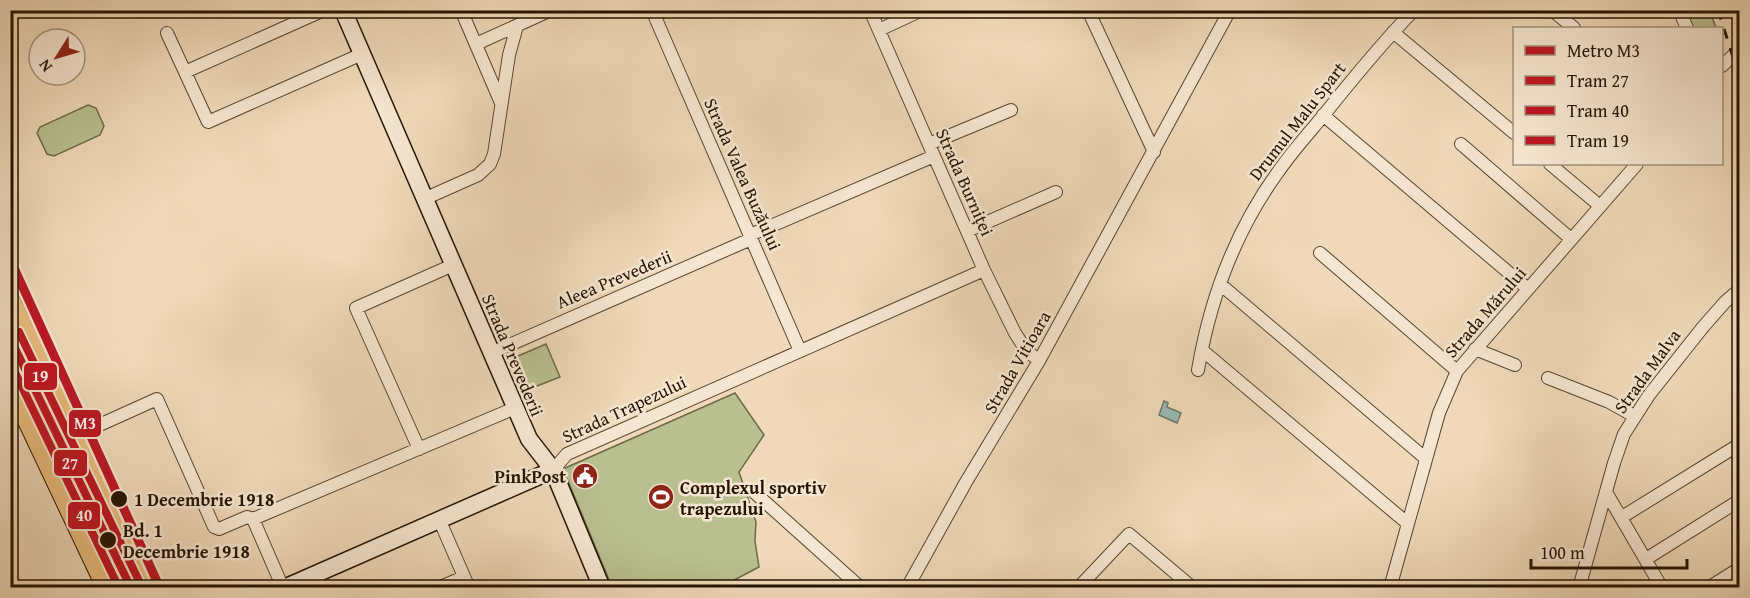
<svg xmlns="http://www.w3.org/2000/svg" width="1750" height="598" viewBox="0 0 1750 598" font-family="'Gentium Book Plus',serif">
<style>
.green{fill:#b9bf8f;stroke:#6f6a48;stroke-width:1.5}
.water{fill:#9abab3;stroke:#6b786b;stroke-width:1.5}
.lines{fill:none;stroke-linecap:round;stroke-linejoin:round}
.street-casing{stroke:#58452e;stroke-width:14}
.secondary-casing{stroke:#251400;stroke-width:19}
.primary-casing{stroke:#251400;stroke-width:20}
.street{stroke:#f5e6d1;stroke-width:12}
.secondary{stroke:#f5e6d1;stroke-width:16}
.primary{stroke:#e8bc7c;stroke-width:18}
.rail{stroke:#251400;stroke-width:3;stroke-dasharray:10 10;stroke-linecap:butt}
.tram-1-casing{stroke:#f5e6d1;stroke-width:12}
.tram-2-casing{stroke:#f5e6d1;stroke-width:12}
.tram-3-casing{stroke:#f5e6d1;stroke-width:12}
.tram-1{stroke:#be1622;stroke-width:8}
.tram-2{stroke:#be1622;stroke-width:8}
.tram-3{stroke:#be1622;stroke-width:8}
.metro-1-casing{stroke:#f5e6d1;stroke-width:14}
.metro-1{stroke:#bc1725;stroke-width:9}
.stop-dot{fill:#251400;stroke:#f5e6d1;stroke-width:2}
.labels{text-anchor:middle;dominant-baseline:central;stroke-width:5;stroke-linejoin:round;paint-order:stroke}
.street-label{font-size:18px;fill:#251400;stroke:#f5e6d1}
.poi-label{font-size:18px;font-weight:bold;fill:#251400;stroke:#f5e6d1;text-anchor:end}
.stop-label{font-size:18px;font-weight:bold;fill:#251400;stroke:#f5e6d1;text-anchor:start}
.line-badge{stroke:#f5e6d1;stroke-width:2}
.badge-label{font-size:16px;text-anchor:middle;font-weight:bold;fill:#fff}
</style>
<rect width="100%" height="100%" fill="#efd9b8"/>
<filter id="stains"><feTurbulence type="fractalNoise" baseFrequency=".00333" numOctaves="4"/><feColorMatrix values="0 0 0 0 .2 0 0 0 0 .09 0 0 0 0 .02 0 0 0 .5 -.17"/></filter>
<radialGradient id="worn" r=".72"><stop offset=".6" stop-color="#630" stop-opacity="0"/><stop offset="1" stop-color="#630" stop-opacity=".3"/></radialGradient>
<path class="green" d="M1686,11H1710L1716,28H1693Z
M88,105L96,108L104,126L100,135L54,156L47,154L37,133L40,127Z
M546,344L560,377L524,391L511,359Z
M735,393L764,435L739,472L756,522L755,541L759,567L721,587H612L563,469Z"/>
<path class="water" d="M1164,401L1168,403L1167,407L1181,413L1177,423L1159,415Z"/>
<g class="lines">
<g class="street-casing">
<path id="street" d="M324,10L185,72L208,122L362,54
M461,10L501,103
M652,10L800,351
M870,10L984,270L1015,333L1026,350L1039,361
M1088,10L1154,152
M1552,10L1574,28
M1679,10L1687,28
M1602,11L1603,10
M879,30L922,10
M1393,32L1514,133
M167,33L185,72
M476,44L551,10
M1722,66L1740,49
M1323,115L1528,289
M929,144L1011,110
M1461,144L1571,239
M1550,164L1600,206
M424,199L478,175L490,164L494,154L509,55L517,26
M967,231L1056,192
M750,235L934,156
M1320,253L1457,371
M1220,284L1425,458
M1475,349L1515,365
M1202,350L1407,523
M491,353L751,239
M1198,370C1210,299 1236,230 1278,172C1293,150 1311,131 1327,111C1355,76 1383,42 1414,10
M1548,378L1609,402L1634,416
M75,436L157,399L214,527L219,529L247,517L253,519L283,588
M419,449L356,308L453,265
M553,470L567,454L984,270
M1606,492L1662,588
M755,493L861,588
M1622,517L1740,444
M253,519L515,408
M439,519L469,588
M1646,559L1740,500
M438,588L464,577
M907,588L966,482L1039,361L1230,10
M1078,588L1129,534L1193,588
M1390,588L1439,413L1457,371L1637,164
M1579,588L1614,463L1624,434L1649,395L1703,327L1725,302L1740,289
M1708,588L1740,568"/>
</g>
<g class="secondary-casing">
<path id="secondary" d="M343,10L529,439L553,470L602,588
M284,588L553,470"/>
</g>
<g class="primary-casing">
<path id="primary" d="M10,298L146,588
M10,385L106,588"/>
</g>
<use href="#street" class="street"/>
<use href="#secondary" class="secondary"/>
<use href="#primary" class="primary"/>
<path class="rail" d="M1718,10L1740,79"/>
<g class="tram-1-casing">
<path id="tram-1" d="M10,338L131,588"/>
</g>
<g class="tram-2-casing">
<path id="tram-2" d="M10,362L119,588"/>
</g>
<g class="tram-3-casing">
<path id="tram-3" d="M19,332L140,583"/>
</g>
<use href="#tram-1" class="tram-1"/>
<use href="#tram-2" class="tram-2"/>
<use href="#tram-3" class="tram-3"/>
<g class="metro-1-casing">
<path id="metro-1" d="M10,259L160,588"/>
</g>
<use href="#metro-1" class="metro-1"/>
</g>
<defs>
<g id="civic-disc" transform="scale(1.35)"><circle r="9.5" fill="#8f2418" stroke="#f5e6d1"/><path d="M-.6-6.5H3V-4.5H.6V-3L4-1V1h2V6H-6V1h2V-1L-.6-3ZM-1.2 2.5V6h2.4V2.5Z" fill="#fff"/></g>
<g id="stadium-disc" transform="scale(1.35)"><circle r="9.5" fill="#8f2418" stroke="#f5e6d1"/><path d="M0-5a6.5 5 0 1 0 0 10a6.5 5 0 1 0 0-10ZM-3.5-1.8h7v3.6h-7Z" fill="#fff"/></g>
</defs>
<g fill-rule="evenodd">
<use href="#civic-disc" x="585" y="476"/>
<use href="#stadium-disc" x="661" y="497"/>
</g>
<g class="stop-dot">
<circle cx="119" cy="499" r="9"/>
<circle cx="108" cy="540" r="9"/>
</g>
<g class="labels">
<g class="street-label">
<text transform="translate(1297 121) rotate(-52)">Drumul Malu Spart</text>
<text transform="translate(743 174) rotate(66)">Strada Valea Buzăului</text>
<text transform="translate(965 182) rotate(66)">Strada Burniței</text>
<text transform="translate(614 279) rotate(-23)">Aleea Prevederii</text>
<text transform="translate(1485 312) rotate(-49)">Strada Mărului</text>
<text transform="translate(513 355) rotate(67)">Strada Prevederii</text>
<text transform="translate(1017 362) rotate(-60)">Strada Vitioara</text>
<text transform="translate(1647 371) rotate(-54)">Strada Malva</text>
<text transform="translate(624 409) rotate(-25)">Strada Trapezului</text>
</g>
<g class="poi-label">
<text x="566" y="476">PinkPost</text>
<text x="680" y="487" text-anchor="start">Complexul sportiv<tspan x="680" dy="21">trapezului</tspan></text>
</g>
<g class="stop-label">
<text x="134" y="499">1 Decembrie 1918</text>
<text x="123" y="530">Bd. 1<tspan x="123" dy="21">Decembrie 1918</tspan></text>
</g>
</g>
<g class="line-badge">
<rect x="23" y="362" width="35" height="29" rx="6" fill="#be1622"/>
<rect x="68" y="409" width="34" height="29" rx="6" fill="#bc1725"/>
<rect x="53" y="449" width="35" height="28" rx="6" fill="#be1622"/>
<rect x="67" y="501" width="34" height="29" rx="6" fill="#be1622"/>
</g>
<g class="badge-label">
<text x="40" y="382">19</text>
<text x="85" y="429">M3</text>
<text x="70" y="469">27</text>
<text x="84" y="521">40</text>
</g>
<rect width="1750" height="598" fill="none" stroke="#efd9b8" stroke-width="36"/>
<rect x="12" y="12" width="1726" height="574" fill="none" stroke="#251400" stroke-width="3"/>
<rect x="18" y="18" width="1714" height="562" fill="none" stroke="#251400" stroke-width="1.5"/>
<rect x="1513" y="27" width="210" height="138" fill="#f5e6d1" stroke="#a2927d" stroke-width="1.5"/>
<rect x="1525" y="46" width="30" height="9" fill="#bc1725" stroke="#a2927d" stroke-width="1.5"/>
<text x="1567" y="57" font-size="18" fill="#251400">Metro M3</text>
<rect x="1525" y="76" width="30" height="9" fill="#be1622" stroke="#a2927d" stroke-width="1.5"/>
<text x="1567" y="87" font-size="18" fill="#251400">Tram 27</text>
<rect x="1525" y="106" width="30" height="9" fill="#be1622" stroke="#a2927d" stroke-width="1.5"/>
<text x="1567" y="117" font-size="18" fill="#251400">Tram 40</text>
<rect x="1525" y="136" width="30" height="9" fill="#be1622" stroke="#a2927d" stroke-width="1.5"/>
<text x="1567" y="147" font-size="18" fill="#251400">Tram 19</text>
<g transform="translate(57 57) rotate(233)"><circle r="28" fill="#f5e6d1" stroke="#a2927d" stroke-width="1.5"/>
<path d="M0-4.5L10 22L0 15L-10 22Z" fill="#8f2418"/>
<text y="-9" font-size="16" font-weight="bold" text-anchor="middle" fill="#251400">N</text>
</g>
<path d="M1531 559v9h156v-9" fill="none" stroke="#251400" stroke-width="3"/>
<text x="1540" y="559" font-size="18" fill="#251400" stroke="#f5e6d1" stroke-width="4.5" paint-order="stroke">100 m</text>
<rect width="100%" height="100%" filter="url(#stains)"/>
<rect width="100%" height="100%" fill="url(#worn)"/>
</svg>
